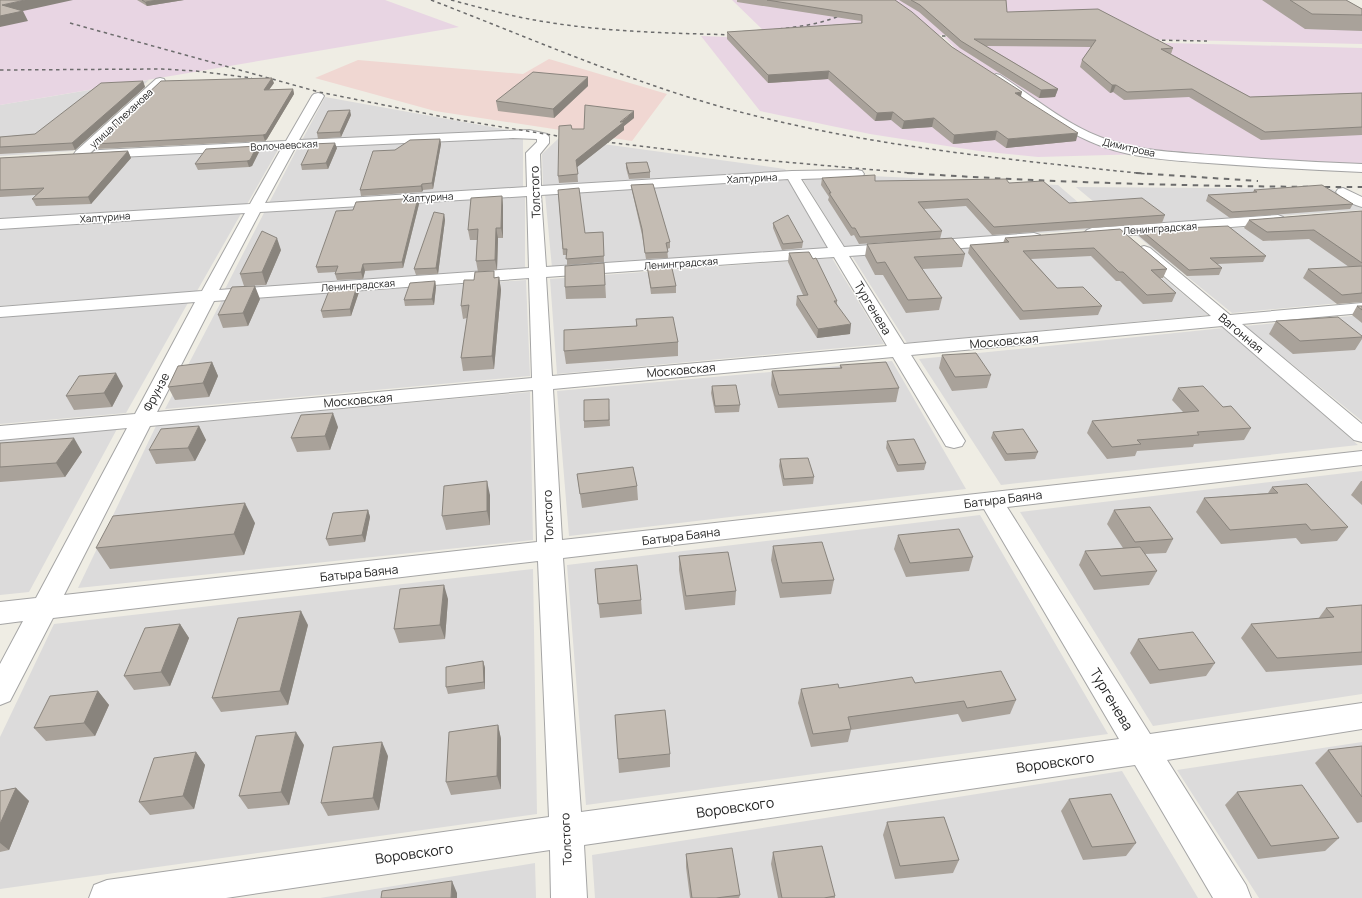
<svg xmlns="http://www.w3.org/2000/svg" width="1362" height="898" viewBox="0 0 1362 898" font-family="Manrope,sans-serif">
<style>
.residential{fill:#dcdbdb}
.commercial{fill:#f0d7d2}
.industrial{fill:#e8d5e3}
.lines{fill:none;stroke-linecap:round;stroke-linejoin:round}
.minor-casing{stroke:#a5a5a5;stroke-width:2}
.minor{fill:#fff;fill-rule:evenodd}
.rail-far1{stroke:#6c6c6c;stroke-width:1.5;stroke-dasharray:3.5 3.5;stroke-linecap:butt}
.rail{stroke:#6c6c6c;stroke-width:2;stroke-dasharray:5.5 5.5;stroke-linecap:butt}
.wall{fill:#a9a29a}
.shaded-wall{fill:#89847d}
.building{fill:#c4bcb3;stroke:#89847d}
.labels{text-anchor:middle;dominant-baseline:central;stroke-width:3;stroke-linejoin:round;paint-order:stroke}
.far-street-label{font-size:10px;fill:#1e1e1e;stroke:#fff}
.street-label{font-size:12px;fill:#1e1e1e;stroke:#fff}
.near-street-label{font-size:14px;fill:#1e1e1e;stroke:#fff}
</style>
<rect width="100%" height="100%" fill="#efede4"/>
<path class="residential" d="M149,80L73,151L0,156V105Z
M325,97L514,131L301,142Z
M523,137V189L269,203L298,147Z
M559,138L785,169L787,172L543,187L542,154Z
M279,148L246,206L0,220V162Z
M850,175L1058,185L1108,228L845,247L802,178Z
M787,179L829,249L552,268L545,194Z
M1076,187L1332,189L1362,207V210L1124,227Z
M525,195V270L225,289L265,211Z
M242,212L197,291L0,306V228Z
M1362,219V301L1232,313L1136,235Z
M1115,237L1208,315L907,343L852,256Z
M832,258L884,344L557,374L550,279Z
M526,280L530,376L165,409L222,300Z
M189,301L126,413L0,424V315Z
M1362,315V421L1245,326Z
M1224,328L1358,445L1001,485L919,359Z
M892,361L966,489L569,536L557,391Z
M530,392L533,540L78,588L156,426Z
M117,429L29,592L0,595V439Z
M1362,471V694L1153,726L1020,512Z
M980,515L1108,734L586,805L567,565Z
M533,569L537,814L0,889V737L54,624Z
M1362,742V898H1259L1177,770Z
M1122,771L1198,898H595L592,855Z
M535,863L536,898H320Z"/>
<path class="commercial" d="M549,59L667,94L632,141L435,111L315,78L358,60L523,74Z"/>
<path class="industrial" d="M0,0H385L459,27L0,105Z
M732,0H1362H1325L1362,23V44L764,31Z
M701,36L728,37L1075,132L1144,154L1038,157L979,151L870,134L760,111Z
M944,37L1362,48V164L1179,154L1122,145L1083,130L958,51Z"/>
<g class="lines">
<g class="minor-casing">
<path id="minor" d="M996,74L1000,75C1032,96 1064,123 1100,137C1135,151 1173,152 1211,155C1261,159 1311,162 1362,164V172C1310,170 1259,167 1208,163C1168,160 1126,158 1089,141C1054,126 1024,101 992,79L991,77Z
M160,78L164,79L165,81L164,83L86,157H76L74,154L76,151L156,79Z
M318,93L322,94L324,96L299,140L529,130L547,134L549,137V143L540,154L541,186L792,171L857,170L862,171L864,174L862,177L801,179L844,247L1034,233L1040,235L1042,238L1040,241L1034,243L849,256L904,344L1211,316L1138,254L1136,251L1138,248L1144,246L1150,248L1230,315L1362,303V313L1242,324L1362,424V442L1354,440L1222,326L911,355L965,441L962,446L954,448L946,446L893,357L553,389L562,540L1362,451V465L1007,507L1150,734L1362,703V729L1167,760L1246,885L1251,898H1213L1135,765L584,845L587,898H551L550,850L226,898H89L94,885L107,880L549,817L538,561L53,618L10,701L0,705V664L23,621L0,624V602L36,598L127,428L0,440V426L135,414L195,302L0,317V307L202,291L245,213L0,229V219L250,204L281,149L99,158L94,157L92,154L94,151L99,150L286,141L312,96L314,94ZM513,138L537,139V142L526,153L527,187L265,203L295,148ZM788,179L828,248L546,267L541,195ZM527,196L529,268L219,290L260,212ZM834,257L887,346L552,376L546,277ZM529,278L532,378L157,412L214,301ZM533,390L537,542L64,595L150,426ZM984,509L1119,739L581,812L563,558Z
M1343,188L1362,197V207C1354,205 1341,199 1336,192L1338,189Z
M1278,215L1283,217L1286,220L1283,223L1092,238L1087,236L1084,233L1087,230L1092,228Z"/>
</g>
<use href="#minor" class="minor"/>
<path class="rail-far1" d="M431,0C538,41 645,89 756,116C884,148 1015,160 1146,174
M451,0C474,6 496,12 519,17C591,32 665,33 738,35
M70,23L319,92L459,120L570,138
M779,29C803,26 845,22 859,0
M928,36H958
M1148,40L1207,41
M0,70L162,69L196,71L252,78
M598,141L739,158L922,174"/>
<path class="rail" d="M907,173C1059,183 1210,187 1362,187
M1136,173L1258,181"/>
</g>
<path class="wall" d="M137,0H184L147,6Z
M737,0H895L952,47L1021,96L1076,141L1006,148L995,140L953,144L932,127L902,129L891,120L875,121L828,79L768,83L727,39V32L861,23V21L737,2Z
M899,0H1006L1007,12L1173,48L1171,54L1250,97L1362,93V135L1261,140L1189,97L1124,100L1113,92L1110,93L1080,67L1082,60L1091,47L986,46L1058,89L1055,97L1039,98L960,48L919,12Z
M1262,0H1346L1362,9V31L1305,29Z
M143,81L145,87L75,150L0,154V137L35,134Z
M274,83L269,90L293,89L294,94L267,139L265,141L96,149L94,144Z
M588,86L554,118L498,111L496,101Z
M351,115L341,137L318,139L317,133Z
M634,118L624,126V130L577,167L578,182L559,183L558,176L572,129H584Z
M440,139L441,144L433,189L423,190L422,192L361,196L360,190L395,150Z
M337,148L328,169L302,170L301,165Z
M128,151L131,158L91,204L36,206L32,199L36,195L0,197V158Z
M259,152L252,166L249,167L198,170L195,164Z
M626,163L650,172V178L629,179L626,168Z
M822,178L875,181L1009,183L1069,203L1165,215L1162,223L992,235L966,206L924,209L942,231L940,239L859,244L854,235L851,236L828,200L829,197L821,185Z
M631,185L670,242V248L667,249L668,258L646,259L642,235L632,191Z
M558,190L585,233L603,232L604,262L567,265V255H563Z
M1254,190L1353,204L1350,209L1230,218L1206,201L1208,195L1253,192Z
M502,196L503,206V238H498L497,270L478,272L476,261L477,240H470L468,230Z
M418,198L419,204L403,268L365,271L363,279L337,280L335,274L336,272L318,273L316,267L353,210Z
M1362,211V302L1337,304L1303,278L1308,269L1349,267L1309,239L1263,241L1244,228L1249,220Z
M444,214L445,220L438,274L416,275L414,269Z
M773,223L803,242L802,248L782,250L773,228Z
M1120,229L1167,269L1163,278H1159L1176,293L1172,302L1143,304L1120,281H1116L1091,256L1031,259L1057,288L1102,306L1098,315L1020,320L968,253L970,245L1003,243L1005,238Z
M1141,230L1266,256L1263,262L1217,264L1222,268L1219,275L1187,276L1139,236Z
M867,244L965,254L962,267L922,269L942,298L939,310L906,313L883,275H875L865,256Z
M281,250L266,285L244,286L240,274Z
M789,253L837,301V304L850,334L817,338L796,305L797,296L803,295L788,262Z
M604,263L606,298L566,299L565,287Z
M647,266L676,286V293L651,294L648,272Z
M499,277L501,290L494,369L463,371L461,358L467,318L463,319L461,306L474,280Z
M435,281L436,287L434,305L405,306L404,300Z
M359,292L351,316L323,318L321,311Z
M260,299L248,326L223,328L218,315Z
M1357,306H1362V323L1352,315Z
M636,319L678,342V356L566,364L564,351L636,326Z
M1276,321L1362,336V339L1355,350L1293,354L1269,334Z
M942,355L991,375L987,388L952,391L939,368Z
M212,362L218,376L209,397L175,400L168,387Z
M840,365L899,388L896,402L778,408L771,385L772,371L840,368Z
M123,386L112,407L74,410L66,396Z
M712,386L740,405L739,412L715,413L711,393Z
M1178,388L1223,407L1251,428L1244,440L1194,444L1193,447L1137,451L1135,456L1107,459L1087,433L1092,421L1183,412L1172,400Z
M609,406L610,426L584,428V421Z
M199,426L206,440L195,461L156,464L149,450Z
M338,427L330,450L297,452L291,438Z
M993,432L1038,452L1035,459L1005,461L991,438Z
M887,441L926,463L924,470L897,472L886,448Z
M0,443L82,452L65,477L0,482Z
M780,459L814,477L813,484L783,486L779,466Z
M577,474L637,486L638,500L582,508Z
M1361,481H1362V505L1351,495Z
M1272,487L1348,527L1337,541L1301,544L1296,538L1221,544L1196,512L1204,498L1268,493Z
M490,495V525L446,530L442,516Z
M368,510L370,517L365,542L329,546L326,539Z
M1114,510L1173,539L1166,553L1145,554L1157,571L1149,585L1094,590L1079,565L1085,551L1123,548L1107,524Z
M255,523L244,555L110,569L96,548Z
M898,535L973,557L969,571L906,577L894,549Z
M773,546L834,580L831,594L780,598L771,560Z
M679,556L736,591L735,605L685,610L679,570Z
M595,569L641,600L642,614L600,618Z
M448,599L445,639L399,643L394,629Z
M1362,605V665L1266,672L1241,638L1251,624L1318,619L1326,608Z
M180,624L189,638L170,686L134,690L124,676Z
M308,625L288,705L221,712L212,698Z
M1138,639L1215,663L1206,676L1150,684L1130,653Z
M483,661L485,668V689L448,694L446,687Z
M915,683L1016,700L1010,714L962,722L958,714L851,730L848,742L811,747L798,703L801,689L839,688Z
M98,691L109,705L95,736L46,741L34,728Z
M498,725L501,739V789L451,795L446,782Z
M304,745L289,805L248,809L239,796Z
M1362,746V822L1357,823L1315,763L1328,750Z
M196,752L205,765L194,809L150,815L139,802Z
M670,754V767L619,773L618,759Z
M388,756L379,810L328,816L321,803Z
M16,788L29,801L9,850L0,852V791Z
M1237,792L1339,838L1325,851L1258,859L1225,805Z
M1069,799L1136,843L1126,856L1083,860L1061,811Z
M887,822L959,860L953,873L895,879L883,835Z
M773,852L835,896V898H778L771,864Z
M686,854L740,895L739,898H690L686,867Z"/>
<path class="shaded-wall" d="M25,0H73L23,11L28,21L0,27V16L2,5Z
M158,0H184L147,6L145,2Z
M829,71L828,79L768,83V75Z
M588,77V86L554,118L553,109Z
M272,78L274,83L265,95L264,90Z
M143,81L145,87L75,150L72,143Z
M1112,85H1116L1113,92L1110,93Z
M293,89L294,94L267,139L265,141L263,135Z
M1058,89L1055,97L1039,98L1041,90Z
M1022,92L1020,100L1015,93Z
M350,110L351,115L341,137L340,132Z
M634,111V118L624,126V130L576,168V160Z
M893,112L891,120L875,121L877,113Z
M934,118L932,127L902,129L904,121Z
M997,131L995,140L953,144L954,135Z
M1078,133L1076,141L1006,148L1008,139Z
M440,139L441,144L433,189L432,183Z
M335,143L337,148L328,169L326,163Z
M257,146L259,152L252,166L249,167L247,161Z
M128,151L131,158L91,204L88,197Z
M422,184L423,190L422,192L421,186Z
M502,196L503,206V238L501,228Z
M418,198L419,204L403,268L402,262Z
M444,214L445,220L438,274L436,268Z
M496,228L498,238L497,270L495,260Z
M277,238L281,250L266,285L262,272Z
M363,264L365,271L363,279L361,272Z
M499,277L501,290L494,369L492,356Z
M435,281L436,287L434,305L432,299Z
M255,286L260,299L248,326L243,313Z
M357,286L359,292L351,316L350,309Z
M851,324L850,334L817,338L818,329Z
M212,362L218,376L209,397L203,383Z
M116,373L123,386L112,407L104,393Z
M333,413L338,427L330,450L325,436Z
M199,426L206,440L195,461L188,448Z
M74,438L82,452L65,477L56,463Z
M487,481L490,495V525L487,511Z
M245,503L255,523L244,555L234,534Z
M368,510L370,517L365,542L362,535Z
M444,585L448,599L445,639L440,625Z
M301,611L308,625L288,705L280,691Z
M180,624L189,638L170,686L161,672Z
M483,661L485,668V689L484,682Z
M98,691L109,705L95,736L84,723Z
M498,725L501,739V789L497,776Z
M296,732L304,745L289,805L281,792Z
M382,742L388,756L379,810L373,798Z
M196,752L205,765L194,809L183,796Z
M16,788L29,801L9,850L0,843V824Z
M452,881L457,893V898H451Z"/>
<path class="building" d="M0,0H25L2,5L23,11L0,16Z
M142,0H158L145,2Z
M767,0H895L912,12L952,47L1022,92L1015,93L1078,133L1008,139L997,131L954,135L934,118L904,121L893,112L877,113L829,71L768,75L727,32L862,23V15Z
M911,0H1006L1007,12L1098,9L1173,48L1161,49L1250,97L1362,93V127L1265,132L1192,89L1127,92L1116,85H1112L1082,60L1096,40L974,39L1058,89L1041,90L961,41L920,5Z
M1290,0H1346L1362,9V15L1312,14Z
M533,72L588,77L553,109L496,101Z
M272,78L264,90L293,89L266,134L263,135L94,144L161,81Z
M143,81L72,143L0,147V137L35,134L101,83Z
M585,105L634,111L620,122H624L576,160L578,174L558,176L559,126L571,125L572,129H584Z
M350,110L340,132L317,133L328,111Z
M440,139L432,183L422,184L421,186L360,190L373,151L395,150L410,140Z
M335,143L326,163L301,165L311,144Z
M257,146L250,160L247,161L195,164L206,149Z
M128,151L88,197L32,199L44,188L0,190V158Z
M647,162L650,172L629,174L626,163Z
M875,175V181L1006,179L1009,183L1043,181L1069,203L1142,198L1165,215L994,227L968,199L918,202L942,231L860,237L855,228H852L829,193H831L822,178Z
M653,184L670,242L666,243L668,252L645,253L642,229L631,185Z
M1322,185L1353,204L1232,212L1208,195L1257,192L1254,190Z
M579,188L585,233L603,232L604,256L566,259L567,249H563L558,190Z
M502,196L501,228H496L495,260L476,261L478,229L468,230L471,198Z
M418,198L402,262L363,264L361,272L335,274L338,266L316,267L336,211L353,210L356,202Z
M1362,211V263L1314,230L1267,232L1249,220Z
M434,212L444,214L436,268L414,269Z
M788,215L803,242L783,244L773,223Z
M1228,226L1266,256L1210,258L1222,268L1189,270L1141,230Z
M1120,229L1167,269L1151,270L1176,293L1147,295L1123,272H1119L1094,248L1023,251L1057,288L1083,287L1102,306L1023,311L970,245L1009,242L1005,238Z
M262,231L277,238L262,272L240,274Z
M952,238L965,254L914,257L942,298L908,300L885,262L877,263L867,244Z
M809,252L813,259L816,258L837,301H834L851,324L818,329L797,296L808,295L789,253Z
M604,263L605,285L565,287V266Z
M671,264L676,286L651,288L647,266Z
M1362,266V293L1342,295L1308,269Z
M494,271V278L499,277L492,356L461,358L469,305L461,306L464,280H474L475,272Z
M435,281L432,299L404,300L410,283Z
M255,286L243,313L218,315L232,287Z
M357,286L350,309L321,311L330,288Z
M1357,306H1362V310Z
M673,317L678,342L564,351V330L637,326L636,319Z
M1338,317L1362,336V337L1300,341L1276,321Z
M976,353L991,375L955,377L942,355Z
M212,362L203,383L168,387L178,366Z
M886,362L899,388L779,395L772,371L842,368L840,365Z
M116,373L104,393L66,396L79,376Z
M736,385L740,405L715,406L712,386Z
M1203,386L1223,407L1231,406L1251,428L1197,432L1199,435L1137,440L1141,444L1112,447L1092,421L1199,411L1178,388Z
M609,399V420L584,421V400Z
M333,413L325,436L291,438L301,415Z
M199,426L188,448L149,450L161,429Z
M1023,429L1038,452L1007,454L993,432Z
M74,438L56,463L0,467V443Z
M914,439L926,463L898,465L887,441Z
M808,458L814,477L784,479L780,459Z
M633,467L637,486L580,494L577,474Z
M487,481V511L442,516L444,486Z
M1307,484L1348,527L1311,530L1306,524L1230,530L1204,498L1278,493L1272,487Z
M245,503L234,534L96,548L113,516Z
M1150,507L1173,539L1135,542L1114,510Z
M368,510L362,535L326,539L333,513Z
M959,529L973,557L910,563L898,535Z
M822,542L834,580L782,583L773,546Z
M1140,547L1157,571L1101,576L1085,551Z
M728,552L736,591L686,596L679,556Z
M637,565L641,600L598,604L595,569Z
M444,585L440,625L394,629L400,589Z
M1362,605V652L1277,658L1251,624L1334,617L1326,608Z
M301,611L280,691L212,698L238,618Z
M180,624L161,672L124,676L145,628Z
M1193,632L1215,663L1159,670L1138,639Z
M483,661L484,682L446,687V667Z
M1001,671L1016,700L967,708L964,701L848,717L851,729L813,734L801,689L838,684L839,688L912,677L915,683Z
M98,691L84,723L34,728L50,696Z
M665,710L670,754L618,759L615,715Z
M498,725L497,776L446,782L449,732Z
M296,732L281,792L239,796L256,736Z
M382,742L373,798L321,803L333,747Z
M1362,746V797L1328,750Z
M196,752L183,796L139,802L154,758Z
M1302,785L1339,838L1271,846L1237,792Z
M16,788L0,824V791Z
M1111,794L1136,843L1092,847L1069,799Z
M944,817L959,860L900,866L887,822Z
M822,846L835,896L824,898H782L773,852Z
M732,848L740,895L716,898H692L686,854Z
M452,881L451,898H381L382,891Z"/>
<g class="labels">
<g class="far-street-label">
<text transform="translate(121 118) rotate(-43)">улица Плеханова</text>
<text transform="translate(284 145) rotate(-3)">Волочаевская</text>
<text transform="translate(1129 147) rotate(13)">Димитрова</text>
<text transform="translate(752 178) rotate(-3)">Халтурина</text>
<text transform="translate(428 197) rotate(-3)">Халтурина</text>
<text transform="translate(105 217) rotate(-4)">Халтурина</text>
<text transform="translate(1160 228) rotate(-4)">Ленинградская</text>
<text transform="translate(681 263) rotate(-4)">Ленинградская</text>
<text transform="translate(358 285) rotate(-4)">Ленинградская</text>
</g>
<g class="street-label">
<text transform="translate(535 192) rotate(-92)">Толстого</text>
<text transform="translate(873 308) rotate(59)">Тургенева</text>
<text transform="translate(1241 333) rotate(40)">Вагонная</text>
<text transform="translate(1004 341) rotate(-5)">Московская</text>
<text transform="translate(681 370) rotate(-5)">Московская</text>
<text transform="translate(156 392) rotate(-62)">Фрунзе</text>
<text transform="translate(358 400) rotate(-5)">Московская</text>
<text transform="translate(1003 499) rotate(-7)">Батыра Баяна</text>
<text transform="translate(548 516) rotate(-92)">Толстого</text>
<text transform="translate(681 536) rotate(-7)">Батыра Баяна</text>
<text transform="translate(359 573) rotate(-6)">Батыра Баяна</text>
<text transform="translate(566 839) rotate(-93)">Толстого</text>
</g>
<g class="near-street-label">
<text transform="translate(1112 699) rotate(59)">Тургенева</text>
<text transform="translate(1055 762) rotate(-8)">Воровского</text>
<text transform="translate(735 807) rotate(-8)">Воровского</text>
<text transform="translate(414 853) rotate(-8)">Воровского</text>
</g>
</g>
</svg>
